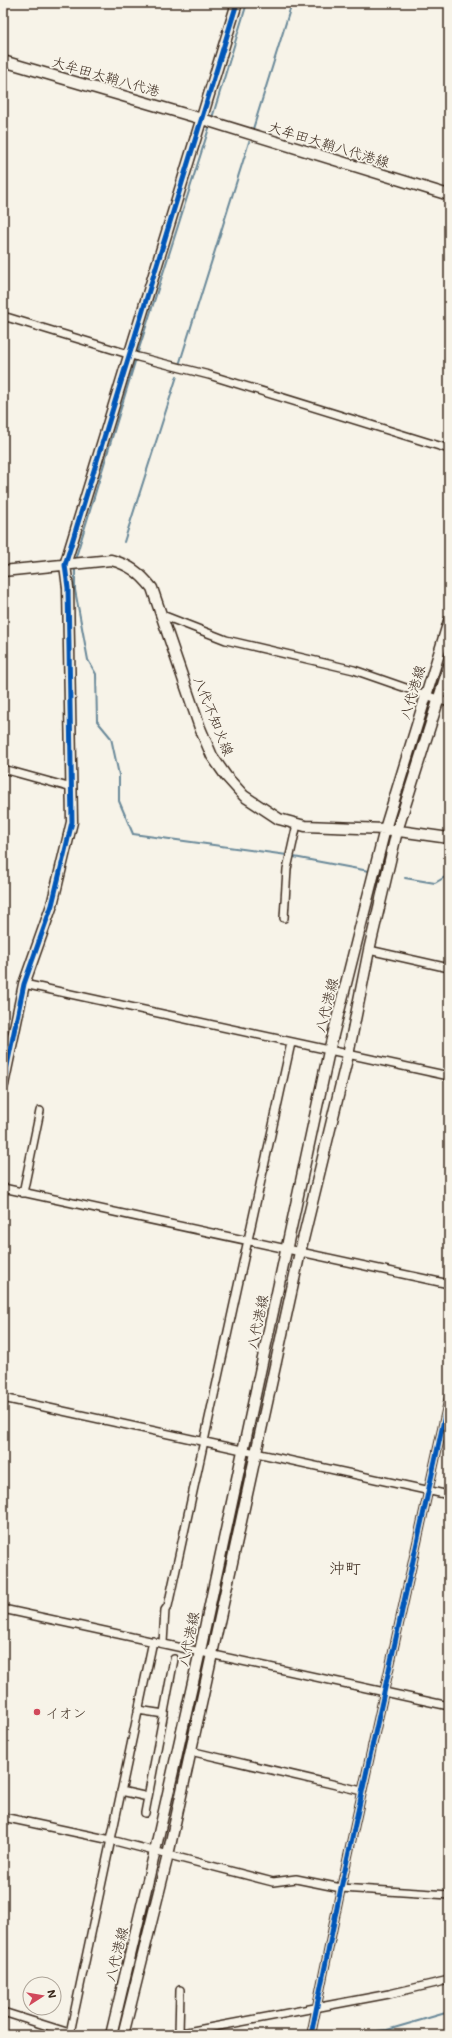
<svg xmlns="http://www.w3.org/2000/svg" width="452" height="2038" viewBox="0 0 452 2038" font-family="Mali,'Klee One',sans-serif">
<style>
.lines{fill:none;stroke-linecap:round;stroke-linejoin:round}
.stream{stroke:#6a8999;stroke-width:2}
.street-casing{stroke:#3b2a1e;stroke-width:10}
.secondary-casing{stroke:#3b2a1e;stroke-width:13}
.street{stroke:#f7f3e8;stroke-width:7}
.secondary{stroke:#f7f3e8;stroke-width:10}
.cycleway-casing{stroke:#f7f3e8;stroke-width:8}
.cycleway{stroke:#0057b8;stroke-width:5}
.poi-dot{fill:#d1495b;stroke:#f7f3e8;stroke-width:1.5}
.labels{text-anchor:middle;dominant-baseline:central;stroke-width:3.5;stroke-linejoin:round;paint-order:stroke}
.street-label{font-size:14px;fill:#3b2a1e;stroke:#f7f3e8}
.poi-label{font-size:14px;fill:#3b2a1e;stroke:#f7f3e8;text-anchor:start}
.quarter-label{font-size:16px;fill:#3b2a1e;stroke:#f7f3e8}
</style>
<rect width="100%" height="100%" fill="#f7f3e8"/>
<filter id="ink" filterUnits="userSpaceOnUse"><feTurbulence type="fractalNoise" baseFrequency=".025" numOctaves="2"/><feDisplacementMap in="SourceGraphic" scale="8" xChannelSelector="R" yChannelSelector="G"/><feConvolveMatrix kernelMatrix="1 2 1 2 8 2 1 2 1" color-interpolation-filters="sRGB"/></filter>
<g filter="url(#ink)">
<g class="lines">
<path class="stream" d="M212,118L247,3
M253,129L292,3
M180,362L249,142
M124,542L177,376
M75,560L137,355L210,125
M75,566V590L88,660L96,674L97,721L111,738L119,775V801L133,834L287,855
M294,857L369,871
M405,878L435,883L445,877L449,878
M334,2035L387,2030L449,2012"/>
<g class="street-casing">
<path id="street" d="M3,316L138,357L209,375L449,449
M162,615L226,640L354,670L449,703
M3,769L72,788
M284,918L287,869L297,824
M369,950L449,968
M24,984L449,1076
M3,1188L449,1284
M23,1193L40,1111
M3,1398L449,1495
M3,1609L449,1706
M163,1643L165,1610L168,1606L291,1043
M138,1710L164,1714
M190,1751L362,1791
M121,1791L148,1797
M145,1813L174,1659
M3,1817L111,1840L273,1882L296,1879L341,1888L449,1895
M3,2012L76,2035
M70,2033L153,1641
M179,2033L180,1990
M171,2035L389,1994L449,1980
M311,2035L341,1888L449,1397"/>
</g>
<g class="secondary-casing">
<path id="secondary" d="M3,61L202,119L449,195
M3,571L111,560C130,565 140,573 152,588L200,728L212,756L226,776L244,796L279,819L305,826L385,829L449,838
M3,1085L24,984L52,905L72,822L68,588L65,565L237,3
M111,2035L155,1851L200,1651L329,1051L385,829L449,621
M123,2035L168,1855L300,1252L348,1055L369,950L397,831L449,666"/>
</g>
<use href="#street" class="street"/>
<use href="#secondary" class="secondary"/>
<g class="cycleway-casing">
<path id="cycleway" d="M3,1085L24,984L52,905L72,822L68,588L65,565L237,3
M311,2035L341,1888L449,1397"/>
</g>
<use href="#cycleway" class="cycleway"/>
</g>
</g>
<circle class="poi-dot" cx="37" cy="1712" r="4"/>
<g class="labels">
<g class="street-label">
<text transform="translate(106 76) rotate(16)">大牟田大鞘八代港</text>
<text transform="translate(329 144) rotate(17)">大牟田大鞘八代港線</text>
<text transform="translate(412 692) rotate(-73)">八代港線</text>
<text transform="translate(214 716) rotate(68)">八代不知火線</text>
<text transform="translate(326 1005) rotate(-76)">八代港線</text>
<text transform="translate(257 1322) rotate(-78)">八代港線</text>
<text transform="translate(188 1639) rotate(-78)">八代港線</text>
<text transform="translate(116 1954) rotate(-76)">八代港線</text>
</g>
<g class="poi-label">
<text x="45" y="1712">イオン</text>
</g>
<g class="quarter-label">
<text x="345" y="1567">沖町</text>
</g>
</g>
<rect width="452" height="2038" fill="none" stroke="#f7f3e8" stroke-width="16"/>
<rect x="8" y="8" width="436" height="2022" fill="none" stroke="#3b2a1e" stroke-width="1.5" filter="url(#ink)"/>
<g transform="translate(42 1996) rotate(78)"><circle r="19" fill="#f7f3e8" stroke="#aca397"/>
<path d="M0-3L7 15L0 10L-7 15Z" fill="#d1495b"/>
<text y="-6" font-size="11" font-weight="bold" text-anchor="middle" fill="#3b2a1e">N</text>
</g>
</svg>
